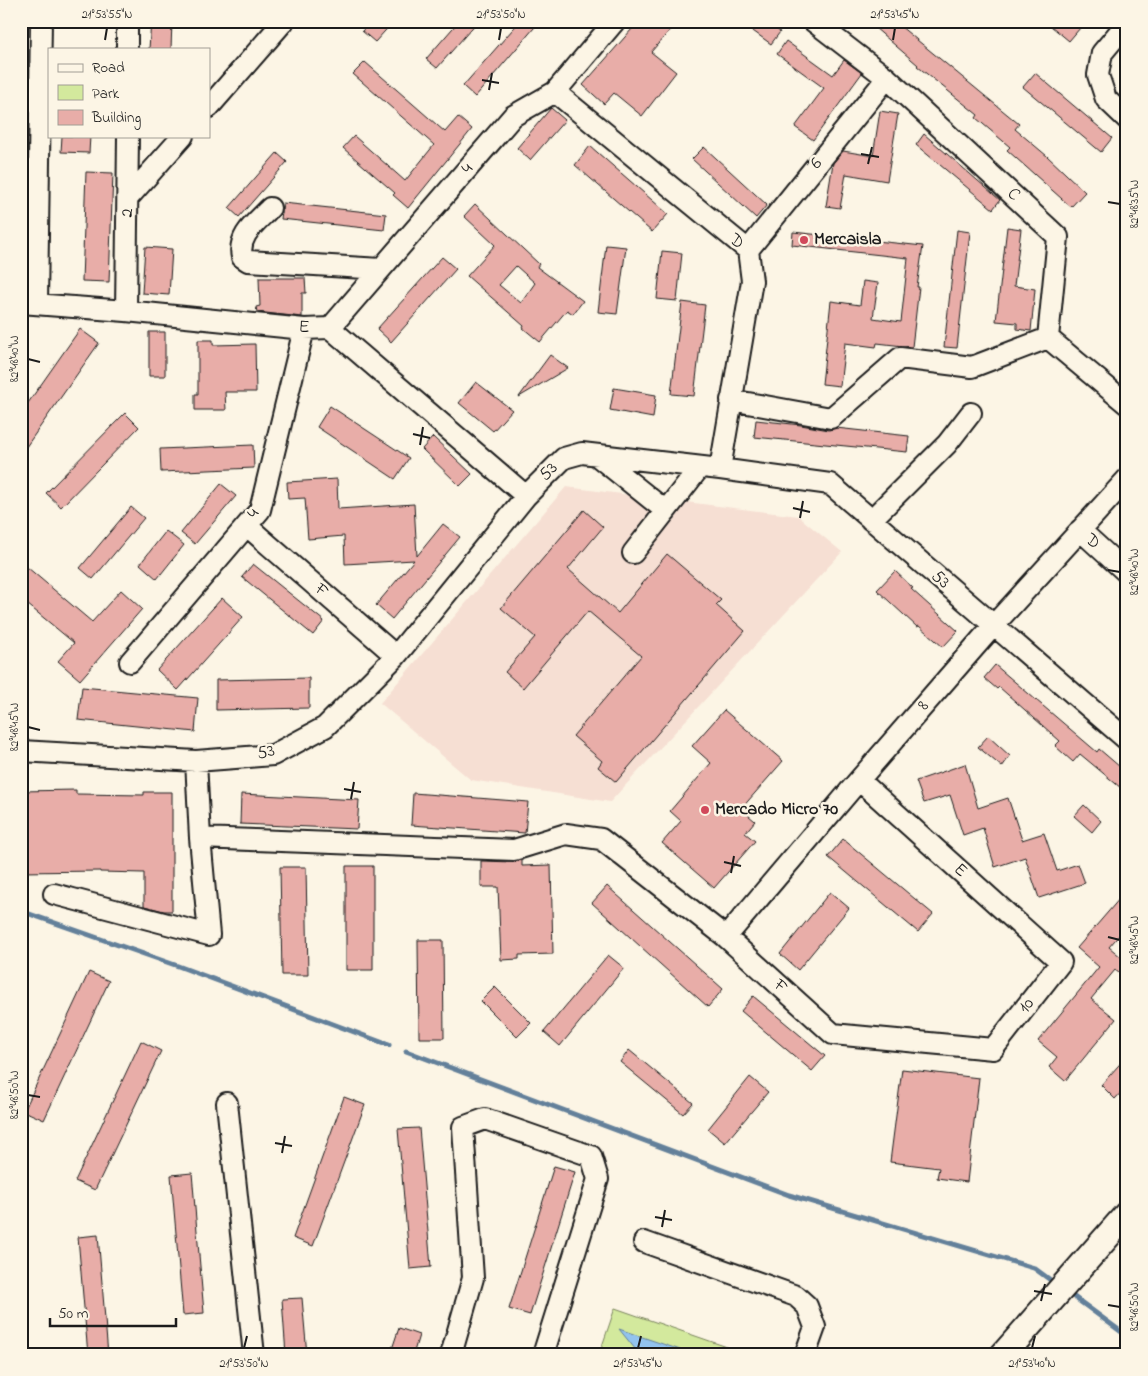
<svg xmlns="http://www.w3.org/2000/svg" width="1148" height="1376" viewBox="0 0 1148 1376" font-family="'Indie Flower',sans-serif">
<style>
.built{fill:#f6dfd3}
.green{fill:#d3e99d;stroke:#78825c}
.water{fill:#92c3ee;stroke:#63809a}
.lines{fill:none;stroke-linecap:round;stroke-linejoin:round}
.stream{stroke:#63809a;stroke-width:5}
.building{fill:#e8ada8;stroke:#1c1c1c;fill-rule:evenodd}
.minor-casing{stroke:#1c1c1c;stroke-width:24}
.major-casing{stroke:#1c1c1c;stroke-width:29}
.minor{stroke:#fcf5e5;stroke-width:20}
.major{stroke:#fcf5e5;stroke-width:25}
.ticks{fill:none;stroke:#1c1c1c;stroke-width:2}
.poi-dot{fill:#d1495b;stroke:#fcf5e5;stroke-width:2}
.labels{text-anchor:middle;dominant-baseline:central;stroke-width:5;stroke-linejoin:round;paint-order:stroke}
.street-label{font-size:18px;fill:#1c1c1c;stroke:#fcf5e5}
.poi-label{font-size:18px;font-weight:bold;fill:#1c1c1c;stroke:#fcf5e5;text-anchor:start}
.neatline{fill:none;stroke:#1c1c1c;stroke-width:2}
.ticks-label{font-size:12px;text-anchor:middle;fill:#1c1c1c}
</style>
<rect width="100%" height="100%" fill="#fcf5e5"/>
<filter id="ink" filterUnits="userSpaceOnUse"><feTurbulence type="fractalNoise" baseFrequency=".02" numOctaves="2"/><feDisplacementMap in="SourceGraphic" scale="10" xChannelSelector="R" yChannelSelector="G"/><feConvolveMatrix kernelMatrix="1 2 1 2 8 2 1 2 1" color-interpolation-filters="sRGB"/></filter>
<g filter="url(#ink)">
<path class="built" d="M566,487L798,516L842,552L610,802L471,780L380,703Z"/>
<path class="green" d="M615,1308L750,1355H599Z"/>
<path class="water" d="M619,1329L695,1355H640Z"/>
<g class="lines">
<path class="stream" d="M21,911L178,966L389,1045
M406,1051L789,1195L1034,1268L1049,1279
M1074,1297L1127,1336"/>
</g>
<path class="building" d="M151,21H172L171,49H149Z
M371,21H394L375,42L362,31Z
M459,21H478L437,68L426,59Z
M520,21H540L475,97L463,86Z
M639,21H678L651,52L676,72L642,116L614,93L604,104L583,85Z
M739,21H766L780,32L771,44Z
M867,21H894L1019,124L1015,129L1047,156L1085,192L1071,207L1007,150L1010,147L976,118L978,115L917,66L918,65Z
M1045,21H1086L1069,41Z
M786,41L833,75L844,60L862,73L813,140L795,127L824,88L777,54Z
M365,62L445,132L458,117L472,129L408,208L393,195L395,193L343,148L354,136L405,181L434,145L353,74Z
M1035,73L1112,138L1101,152L1023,87Z
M551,108L565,120L530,160L517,148Z
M880,111L898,114L887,181L846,174L840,208L826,206L833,163L843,151L873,156Z
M924,134L1000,200L993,209L916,145Z
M62,136H90L89,153L61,152Z
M590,146L668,214L652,232L575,165Z
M704,147L767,205L756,218L692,159Z
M277,153L287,162L239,217L229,208Z
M86,172L113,173L109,282L82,281Z
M283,203L386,214L384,230L281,219Z
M475,204L539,264L537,267L583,301L573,314L567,310L540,342L523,328L524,326L467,276L495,245L464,216ZM516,266L535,283L521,303L499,285Z
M1007,227L1021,229L1014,286L1035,289L1031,331L1017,329V323L996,321Z
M957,230L970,232L957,348L944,347Z
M793,232L923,246L917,287H919L912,347L877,343L876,347L845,343L840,386L822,384L831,301L860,305L863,281L878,283L873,318L901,322L908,258L792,245Z
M606,245L626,247L617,314L598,312Z
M145,247L172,249L169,295L142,293Z
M662,251L682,253L677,301L657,299Z
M442,257L456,269L391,342L377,329Z
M259,278H305L306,293H302V317L257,312L256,307L260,306Z
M682,302L705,305L694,396L671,394Z
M80,329L99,343L21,454V413Z
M149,332H165V376H149Z
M198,340H213V345L255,344L256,392H225L226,410H195V394H198Z
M550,355L568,368L519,397Z
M476,382L512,410L493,431L459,403Z
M614,388L656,395L653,418L610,410Z
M330,406L409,458L395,479L317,427Z
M125,413L139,427L61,507L46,493Z
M756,420L801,425L829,430L836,428L909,436L907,452L754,437Z
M433,437L472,474L460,486L422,449Z
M253,445L254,468L161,472L160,449Z
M337,479L338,509L414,504L417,556L443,524L460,537L392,619L376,605L414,560L345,564L344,536L308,539L305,498L288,499L287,482Z
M221,484L236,496L195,544L181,533Z
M131,507L144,518L93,579L80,568Z
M584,510L603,527L568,569L618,613L667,554L721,600L716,605L745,631L616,782L598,767L602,761L573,736L641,656L588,611L523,688L505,672L535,637L501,608Z
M166,531L184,545L157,579L140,564Z
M21,562L92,622L121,590L142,609L80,680L58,661L74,643L21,599Z
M253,564L324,621L313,635L242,577Z
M895,571L913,588L911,589L958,631L943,647L919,626L917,627L877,590Z
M222,598L243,617L178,690L157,670Z
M995,665L1097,752L1099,749L1127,773V793L1080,754L1073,762L1055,746L1060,741L999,687L997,689L984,678Z
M309,678V708L216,710V680Z
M82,687L198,698L195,732L78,720Z
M724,710L783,761L741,809L755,821L745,833L755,841L714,888L662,843L681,821L670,811L711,763L692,746Z
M988,736L1010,756L1002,767L978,747Z
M965,764L978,808L1008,798L1022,840L1044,833L1057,871L1078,864L1085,883L1039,898L1025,857L995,867L983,828L963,835L950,795L924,803L916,781Z
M76,790V794L144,795V792H172V911H164L144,906V873L100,872V871L21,872V791Z
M413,793L528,802L525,833L411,825Z
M241,794L359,800L357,829L240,824Z
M1084,805L1101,821L1092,832L1074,816Z
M843,839L933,914L918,932L828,857Z
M522,860V866L551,865L553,954L519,955V959L501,960L498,887H481V861L514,862Z
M346,866H373V970H346Z
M280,867H306L308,975H282Z
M607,886L723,989L708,1007L592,903Z
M1127,890V926L1109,947L1127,962V979L1115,970L1091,999L1116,1019L1065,1081L1049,1067L1057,1057L1038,1041L1099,967L1077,948Z
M830,892L849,908L798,970L780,954Z
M418,940H443L444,1038H419Z
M608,955L624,968L560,1046L544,1032Z
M89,972L109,981L44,1120L24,1111Z
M495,987L531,1023L517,1037L481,1001Z
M753,996L825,1056L812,1071L741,1011Z
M141,1041L161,1051L95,1190L75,1181Z
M629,1050L693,1103L683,1114L620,1062Z
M1127,1056V1086L1115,1099L1101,1085Z
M902,1069L979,1078L967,1182L937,1178L939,1168L890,1162Z
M750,1077L768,1092L725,1143L708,1129Z
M344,1097L365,1105L313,1246L293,1238Z
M419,1128L431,1267L410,1269L398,1129Z
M554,1166L575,1172L530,1315L509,1309Z
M192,1173L204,1313L183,1315L171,1175Z
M98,1235L108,1355H88L78,1237Z
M302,1298L307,1355H286L282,1299Z
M399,1328L419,1335L413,1355H390Z"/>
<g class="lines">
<g class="minor-casing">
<path id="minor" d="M127,21V49
M813,21L887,78L1058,237L1048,338
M1127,23L1102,53L1098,75L1106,99L1127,119
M555,92L748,250L752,281L720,469
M209,107L284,21
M128,198L183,136
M270,208C257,222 237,235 242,257L248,261L381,269
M748,250L887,78
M21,303L126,311L304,329L330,328L526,496
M37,304L41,21
M126,311L128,136
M330,328L513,116L555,92L615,21
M1048,338L1127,404
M731,400L831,418L900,358L972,367L1048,338
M596,455L666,511
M871,520L947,444L971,413
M247,526L396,656
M1080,530L1127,573
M633,553L700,467
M130,662L260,510L304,329
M21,751L196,761L273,755L325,727L396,656L526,496L564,458L582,453L720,469L830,484L1127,740
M200,838L514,850L566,834L601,839L726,937L833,1034L993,1049L1061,962L859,780
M54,894L209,935L200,838L196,761
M726,937L859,780L993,626L1127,479
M227,1103L254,1355
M644,1242L796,1296L807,1306L815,1327L805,1355
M451,1355L473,1278L463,1127L485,1119L591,1156L598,1179L543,1355"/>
</g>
<g class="major-casing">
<path id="major" d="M1003,1355L1127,1214"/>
</g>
<use href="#minor" class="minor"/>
<use href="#major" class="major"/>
</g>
</g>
<path class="ticks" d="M105,40L107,28M499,40L501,28M893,40L895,28M482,80L499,83M489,90L492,73M861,154L879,157M868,164L872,147M1108,202L1120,204M28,359L40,362M413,434L430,438M420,445L423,427M793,508L810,512M800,518L803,501M1108,570L1120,572M28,727L40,730M344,789L361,792M351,799L354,782M724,862L741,866M731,873L734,856M1108,937L1120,940M28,1095L40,1097M275,1143L292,1146M282,1153L285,1136M655,1217L672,1220M662,1227L665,1210M1034,1291L1052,1294M1041,1301L1045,1284M1108,1305L1120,1307M244,1348L247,1336M638,1348L641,1336M1032,1348L1035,1336"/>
<g class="poi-dot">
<circle cx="804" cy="240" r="5"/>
<circle cx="705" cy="810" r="5"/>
</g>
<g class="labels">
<g class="street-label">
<text transform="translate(817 164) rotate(-51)">6</text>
<text transform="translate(468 169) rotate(-49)">4</text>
<text transform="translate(1013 195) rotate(43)">C</text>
<text transform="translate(128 213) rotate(-89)">2</text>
<text transform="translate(736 242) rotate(42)">D</text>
<text transform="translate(304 328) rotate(2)">E</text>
<text transform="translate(549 472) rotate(-46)">53</text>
<text transform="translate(254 514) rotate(-56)">4</text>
<text transform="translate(1092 542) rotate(42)">D</text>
<text transform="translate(940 580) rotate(41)">53</text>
<text transform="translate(321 591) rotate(41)">F</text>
<text transform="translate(924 706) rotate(-49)">8</text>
<text transform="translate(266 753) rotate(-12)">53</text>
<text transform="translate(960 871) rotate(42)">E</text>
<text transform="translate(780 987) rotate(42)">F</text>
<text transform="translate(1027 1006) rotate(-52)">10</text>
</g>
<g class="poi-label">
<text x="814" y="240">Mercaisla</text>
<text x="715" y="810">Mercado Micro 70</text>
</g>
</g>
<rect width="1148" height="1376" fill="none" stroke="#fcf5e5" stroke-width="55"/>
<rect x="48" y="48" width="162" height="90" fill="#fcf5e5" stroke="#a29e95"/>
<rect x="58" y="64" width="25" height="8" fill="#fcf5e5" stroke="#a29e95"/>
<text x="92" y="72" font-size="15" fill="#1c1c1c">Road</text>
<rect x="58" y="85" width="25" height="15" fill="#d3e99d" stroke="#a29e95"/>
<text x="92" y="98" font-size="15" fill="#1c1c1c">Park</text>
<rect x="58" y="110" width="25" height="15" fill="#e8ada8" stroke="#a29e95"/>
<text x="92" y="122" font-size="15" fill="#1c1c1c">Building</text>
<path d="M50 1318v8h126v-8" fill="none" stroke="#1c1c1c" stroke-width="2.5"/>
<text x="58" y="1318" font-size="15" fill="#1c1c1c" stroke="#fcf5e5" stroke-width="4" paint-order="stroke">50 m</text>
<rect x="28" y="28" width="1092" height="1320" class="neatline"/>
<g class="ticks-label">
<text x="107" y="18">21°53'55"N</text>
<text x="501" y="18">21°53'50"N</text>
<text x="895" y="18">21°53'45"N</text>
<text transform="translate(1134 204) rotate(-90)" y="4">82°48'35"W</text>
<text transform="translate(14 359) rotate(-90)" y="4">82°48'40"W</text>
<text transform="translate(1134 572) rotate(-90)" y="4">82°48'40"W</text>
<text transform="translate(14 727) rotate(-90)" y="4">82°48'45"W</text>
<text transform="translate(1134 940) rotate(-90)" y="4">82°48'45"W</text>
<text transform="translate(14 1095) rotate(-90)" y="4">82°48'50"W</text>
<text transform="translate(1134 1307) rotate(-90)" y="4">82°48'50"W</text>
<text x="244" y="1367">21°53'50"N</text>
<text x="638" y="1367">21°53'45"N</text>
<text x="1032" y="1367">21°53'40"N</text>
</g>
</svg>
